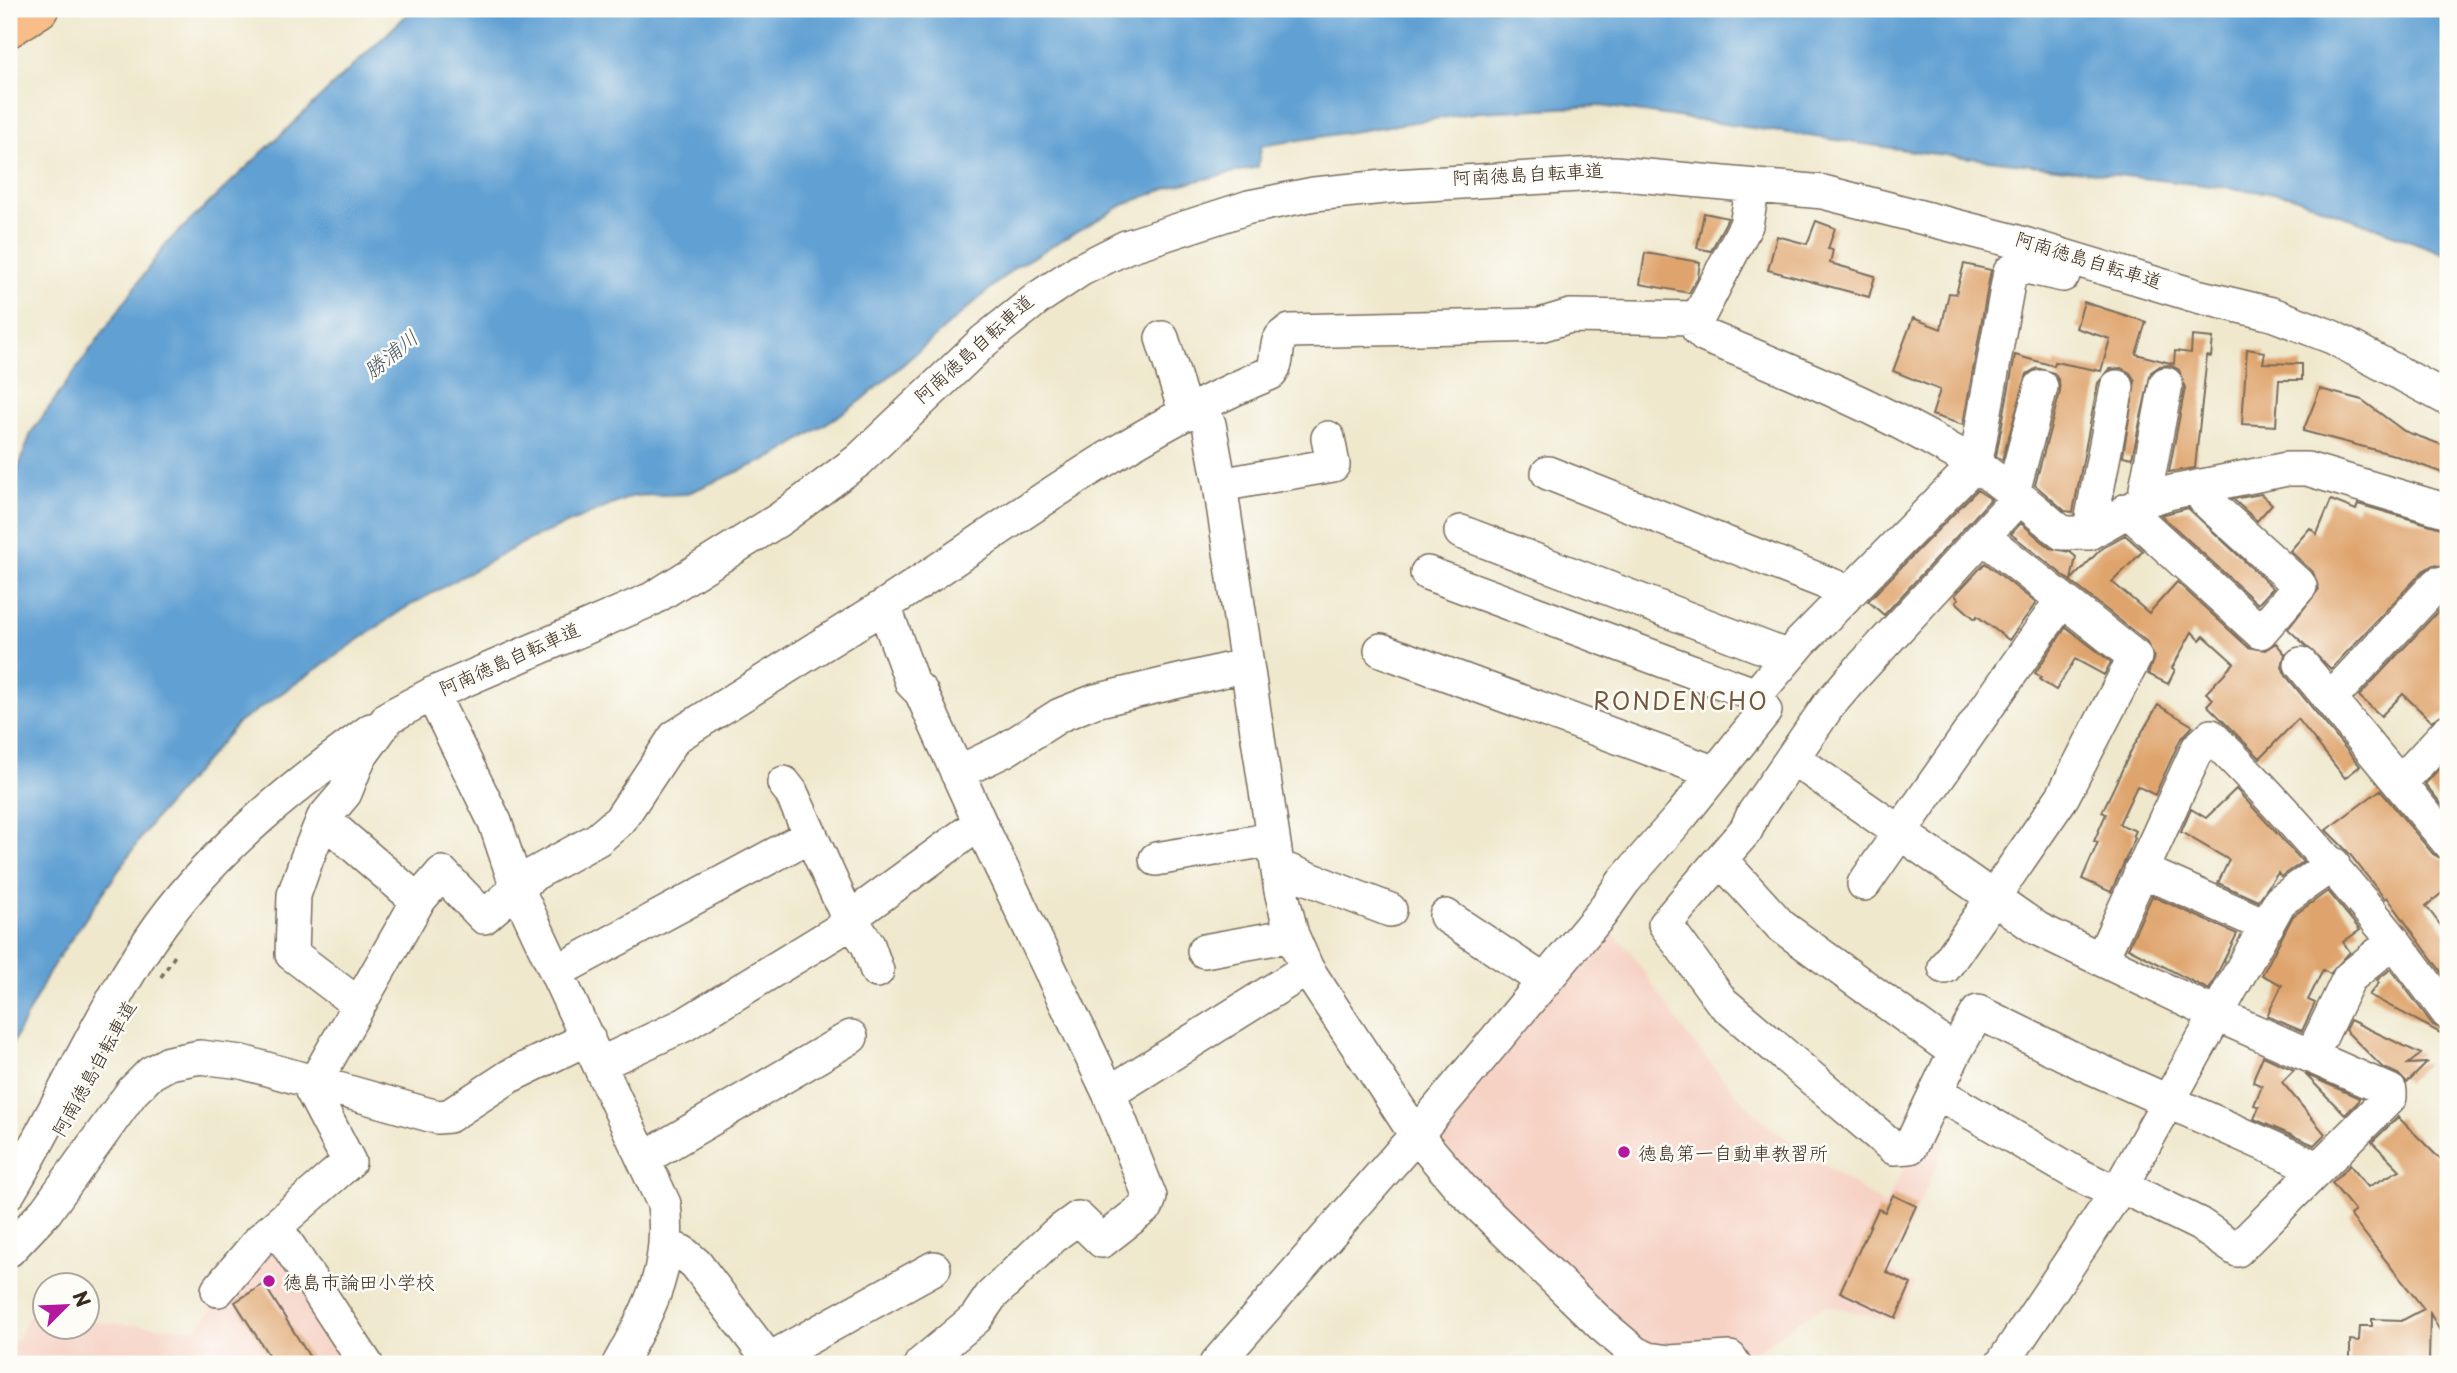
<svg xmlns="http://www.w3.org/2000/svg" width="2457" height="1373" viewBox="0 0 2457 1373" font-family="'Playpen Sans','Klee One',sans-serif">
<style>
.built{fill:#f6d2c5}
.water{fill:#61a0d3;stroke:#4e6578;stroke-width:2}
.building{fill:#dfa46d}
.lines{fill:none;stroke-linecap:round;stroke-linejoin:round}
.minor-casing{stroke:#7a6c5b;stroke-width:36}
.major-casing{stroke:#7a6c5b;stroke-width:41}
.path{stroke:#7a6c5b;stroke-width:3.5;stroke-dasharray:5 5;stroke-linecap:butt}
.minor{stroke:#fff;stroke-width:33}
.major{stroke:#f8bd89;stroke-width:38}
.poi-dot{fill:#b5179e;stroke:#fdfcf7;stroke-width:2.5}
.labels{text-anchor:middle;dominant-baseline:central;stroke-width:5;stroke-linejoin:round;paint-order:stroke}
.street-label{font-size:19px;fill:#3b2a1e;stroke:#fdfcf7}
.poi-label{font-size:19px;fill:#3b2a1e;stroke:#fdfcf7;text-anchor:start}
.water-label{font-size:21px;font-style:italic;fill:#4a5966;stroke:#fdfcf7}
.quarter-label{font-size:23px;letter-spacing:2px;fill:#74553a;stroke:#fdfcf7}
</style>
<rect width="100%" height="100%" fill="#fdfcf7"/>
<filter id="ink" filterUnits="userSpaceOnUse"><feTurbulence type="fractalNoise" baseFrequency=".0143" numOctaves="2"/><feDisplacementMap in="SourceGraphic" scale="14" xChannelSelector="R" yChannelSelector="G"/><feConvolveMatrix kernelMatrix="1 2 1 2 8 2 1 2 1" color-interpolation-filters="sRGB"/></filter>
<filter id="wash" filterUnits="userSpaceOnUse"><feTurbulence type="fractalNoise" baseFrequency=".00686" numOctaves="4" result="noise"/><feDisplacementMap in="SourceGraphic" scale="28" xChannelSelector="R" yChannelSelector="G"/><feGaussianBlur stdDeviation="1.57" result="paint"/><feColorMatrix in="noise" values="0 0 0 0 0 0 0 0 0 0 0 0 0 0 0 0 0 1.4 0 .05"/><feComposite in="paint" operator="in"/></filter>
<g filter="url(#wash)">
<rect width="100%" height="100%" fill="#efe8cd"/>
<path class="built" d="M1602,922L1630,951L1686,1034L1737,1095L1771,1128L1884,1205L1926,1127L1948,1139L1890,1270L1915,1284L1897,1321L1824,1305L1747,1357L1650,1352L1492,1207L1432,1129Z
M278,1244L358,1364H9V1352L28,1317L45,1319L46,1328H88V1322L195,1329L267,1245Z"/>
<path class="water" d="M413,9H2448V255L2289,195L1919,152L1601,106L1479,112L1261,146L1258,167L1174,186L1125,204L1014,268L861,401L777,455L686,494L633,496L530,539L402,610L237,724L152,822L52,967L9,1050V495L31,433L165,245Z"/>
<g id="blocks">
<path class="building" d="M1704,213L1728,218L1711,251L1697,248Z
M1816,221L1835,228L1828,249L1833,250L1830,263L1875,276L1869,297L1768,270L1777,236L1807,244Z
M1645,253L1700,262L1698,277L1689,293L1640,284Z
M1964,264L1991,270L1963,425L1932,415L1940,390L1893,371L1913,318L1941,329L1949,293L1956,294Z
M2084,302L2146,322L2136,354L2174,364L2175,351L2191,353L2192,336L2213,338L2211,357L2207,356L2195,468L2169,472L2185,388L2179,370L2170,365L2160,366L2151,372L2132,458L2123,456L2135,381L2130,373L2121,368L2110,369L2098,383L2073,512L2065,511L2035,485L2060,392L2059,381L2054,373L2037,368L2027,374L2002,460L1996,456L2015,355L2054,366L2055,362L2101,371L2110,339L2076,328Z
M2247,349L2265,352L2263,363L2302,364V380H2279L2276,426L2242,424Z
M2320,389L2362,400L2404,431L2448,447V475L2391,454L2303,431Z
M1977,490L1991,499L1884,615L1868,601Z
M2261,494L2272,504L2257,521L2233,499Z
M2331,500L2356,510L2358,504L2448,530L2446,567L2433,565L2423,571L2331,669L2288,629L2319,589L2313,572L2290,551L2310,528L2317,534Z
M2188,508L2273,588L2258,604L2161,515Z
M2021,523L2050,548L2070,552L2076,557L2071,580L2102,548L2125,535L2143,551L2112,582L2149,613L2177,582L2248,647L2265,650L2276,643L2285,654L2282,667L2286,676L2360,766L2345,778L2298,719L2260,758L2207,705L2213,699L2206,693L2234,663L2204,636L2200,640L2192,632L2172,668L2175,670L2168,684L2148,674L2154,657L2147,642L2011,534Z
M1985,563L2036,603L2009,640L1977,616L1975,619L1956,602L1958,599L1955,595Z
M2443,606L2448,607V712L2431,721L2403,694L2381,716L2359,696Z
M2066,627L2111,662L2104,675L2075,659L2056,690L2040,680L2041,677L2035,673Z
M2158,705L2193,726L2180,740L2155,795L2137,786L2119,824L2136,831L2133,837L2135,838L2111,892L2082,879L2098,842L2094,841L2106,814L2102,812L2132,749Z
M2448,759V810L2447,811L2425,784Z
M2236,789L2303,862L2281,877L2278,873L2258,901L2218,883L2229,860L2181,832L2191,809L2206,818Z
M2380,790L2433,854L2448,862V888L2426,906L2448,935V981L2387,897L2385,899L2348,852L2326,830Z
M2328,891L2360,930L2343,942L2350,952L2330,974L2323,970L2308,1000L2315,1003L2302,1031L2267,1016L2282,985L2262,975L2293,916Z
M2152,896L2237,934L2209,990L2128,948Z
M2391,969L2433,1025L2448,1032V1037L2369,995L2379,983L2377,980Z
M2350,1020L2421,1054L2408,1064L2427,1063L2407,1083L2398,1074L2382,1067L2345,1030Z
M2263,1056L2294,1070L2282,1082L2325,1134L2314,1145L2254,1119L2259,1107L2254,1105L2262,1086L2253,1082L2254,1077Z
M2305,1074L2359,1098L2357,1103L2345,1115Z
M2398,1117L2448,1167V1345L2430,1313L2429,1364H2350V1340L2359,1341L2360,1326H2372V1319L2403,1320L2424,1309L2350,1215L2355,1211L2332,1183L2350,1165L2368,1187L2400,1170L2372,1142Z
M1893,1195L1916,1206L1886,1272L1911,1284L1896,1318L1840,1292L1878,1209L1885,1212Z
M264,1284L314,1364H274L235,1302Z"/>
</g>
</g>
<g filter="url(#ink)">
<use href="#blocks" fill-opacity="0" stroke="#7a6c5b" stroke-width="2"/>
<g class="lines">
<g class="minor-casing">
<path id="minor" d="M1698,318L1746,225L1753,186
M1162,338L1186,414
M1199,406L1209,424L1220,485L1281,891L1292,935L1307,969
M1548,473L1837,587L1845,597
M1220,485L1333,465L1328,438
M2013,492L2041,387
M2019,497L1851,679L1828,706L1754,813L1746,830L1665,924L1722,1002L1894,1148L1910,1147L1955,1052L1978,1012L2082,1063L2311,1165L2316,1171
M2149,499L2146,489L2166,384
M2127,510L2260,632L2300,586L2205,500L2198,488
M1461,532L1778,653L1785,660
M2089,533L2117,387
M1427,573L1756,695
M1381,650L1702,768L1712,775
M2301,664L2448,842
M432,694L495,822L517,888L664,1204C672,1271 650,1307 619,1364
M2331,698L2437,584L2448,588
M1793,758L2038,929L2215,1014L2390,1091V1097L2237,1250L2199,1224L2121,1186L2002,1364
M957,773L1005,750L1060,715L1095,701L1247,665
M784,783L791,792L844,909L868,945L877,971
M2400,783L2448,731
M323,819L418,901
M980,823L1109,1093
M1156,859L1273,839
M1721,860L1781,926L1955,1052
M2141,870L2267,926
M1278,872L1289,871L1390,910
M1864,884L2062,600
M1446,916L1544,981
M1204,951L1292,935
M2102,958L2198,748L2211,736C2277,801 2336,869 2394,941
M1945,967L2063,796L2135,657L1991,543L1985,535
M558,971L811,835
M359,1005L292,954L294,895L307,858L323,819L345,793L359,758L389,717L432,694L652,599L780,519L859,460L984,341L1038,298L1080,270L1126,247L1249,207L1314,194L1394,186L1614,173L1823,192L2014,241L2197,296L2272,314L2332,337L2448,399
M2312,1055L2349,978L2394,941L2448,1013
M600,1064L684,1025L844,927L850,918L980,823L921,692L912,683L884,606C1008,525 1134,429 1271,373C1282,357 1270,340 1290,331L1540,325L1570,316L1698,318V329L1705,336C1790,370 1877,407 1956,453C1994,475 2029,505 2062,533H2089L2149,499L2172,492L2287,469H2307L2448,511
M1938,1093L2077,1174L2116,1193
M643,1159L851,1037
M2121,1186L2280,901L2333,864
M9,1192C62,1104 101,1008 161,924C218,846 294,786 371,730
M276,1227L366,1364
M667,1246L682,1252L696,1264L772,1364
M9,1250L46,1211L132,1092L151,1073L169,1063L200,1057L242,1062L437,1117L449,1116L510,1076L588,1038
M218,1290L260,1240L349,1162L311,1089L418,901L442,873L484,917L534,874L598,839L620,820L675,737L884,606
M768,1360L934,1268
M921,1364L976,1318L991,1296L1056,1234L1078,1218L1102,1241L1147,1206L1150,1197L1109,1093L1307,969L1416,1135L1461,1188L1602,1325L1635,1353L1648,1359L1670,1362L1730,1358L1734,1364
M1216,1364L1416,1135L1600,915L1624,881L1681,816L1765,711L1756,695L1800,643L1964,476L1978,450L2010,272L2021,266L2063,275"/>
</g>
<g class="major-casing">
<path id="major" d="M9,28L39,9"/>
</g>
<path class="path" d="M161,977L176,954"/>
<use href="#minor" class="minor"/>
<use href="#major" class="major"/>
</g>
</g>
<g class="poi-dot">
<circle cx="1624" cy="1152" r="7"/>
<circle cx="269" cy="1281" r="7"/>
</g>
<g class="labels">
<g class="street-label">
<text transform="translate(1528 173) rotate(-3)">阿南徳島自転車道</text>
<text transform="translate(2089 259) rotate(17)">阿南徳島自転車道</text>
<text transform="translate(973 348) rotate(-42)">阿南徳島自転車道</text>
<text transform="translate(509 658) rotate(-24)">阿南徳島自転車道</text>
<text transform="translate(93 1068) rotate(-61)">阿南徳島自転車道</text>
</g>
<g class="poi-label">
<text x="1638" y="1152">徳島第一自動車教習所</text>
<text x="283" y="1281">徳島市論田小学校</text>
</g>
<g class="water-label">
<text transform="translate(390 353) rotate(-39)">勝浦川</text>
</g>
<g class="quarter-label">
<text x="1681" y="700">RONDENCHO</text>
</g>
</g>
<rect width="2457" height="1373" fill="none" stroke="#fdfcf7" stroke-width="35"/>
<g transform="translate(66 1306) rotate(66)"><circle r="33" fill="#fdfcf7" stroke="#afa8a0" stroke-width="2"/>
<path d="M0-5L12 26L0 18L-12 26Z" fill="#b5179e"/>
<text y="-10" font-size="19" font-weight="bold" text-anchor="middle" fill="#3b2a1e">N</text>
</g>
</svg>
